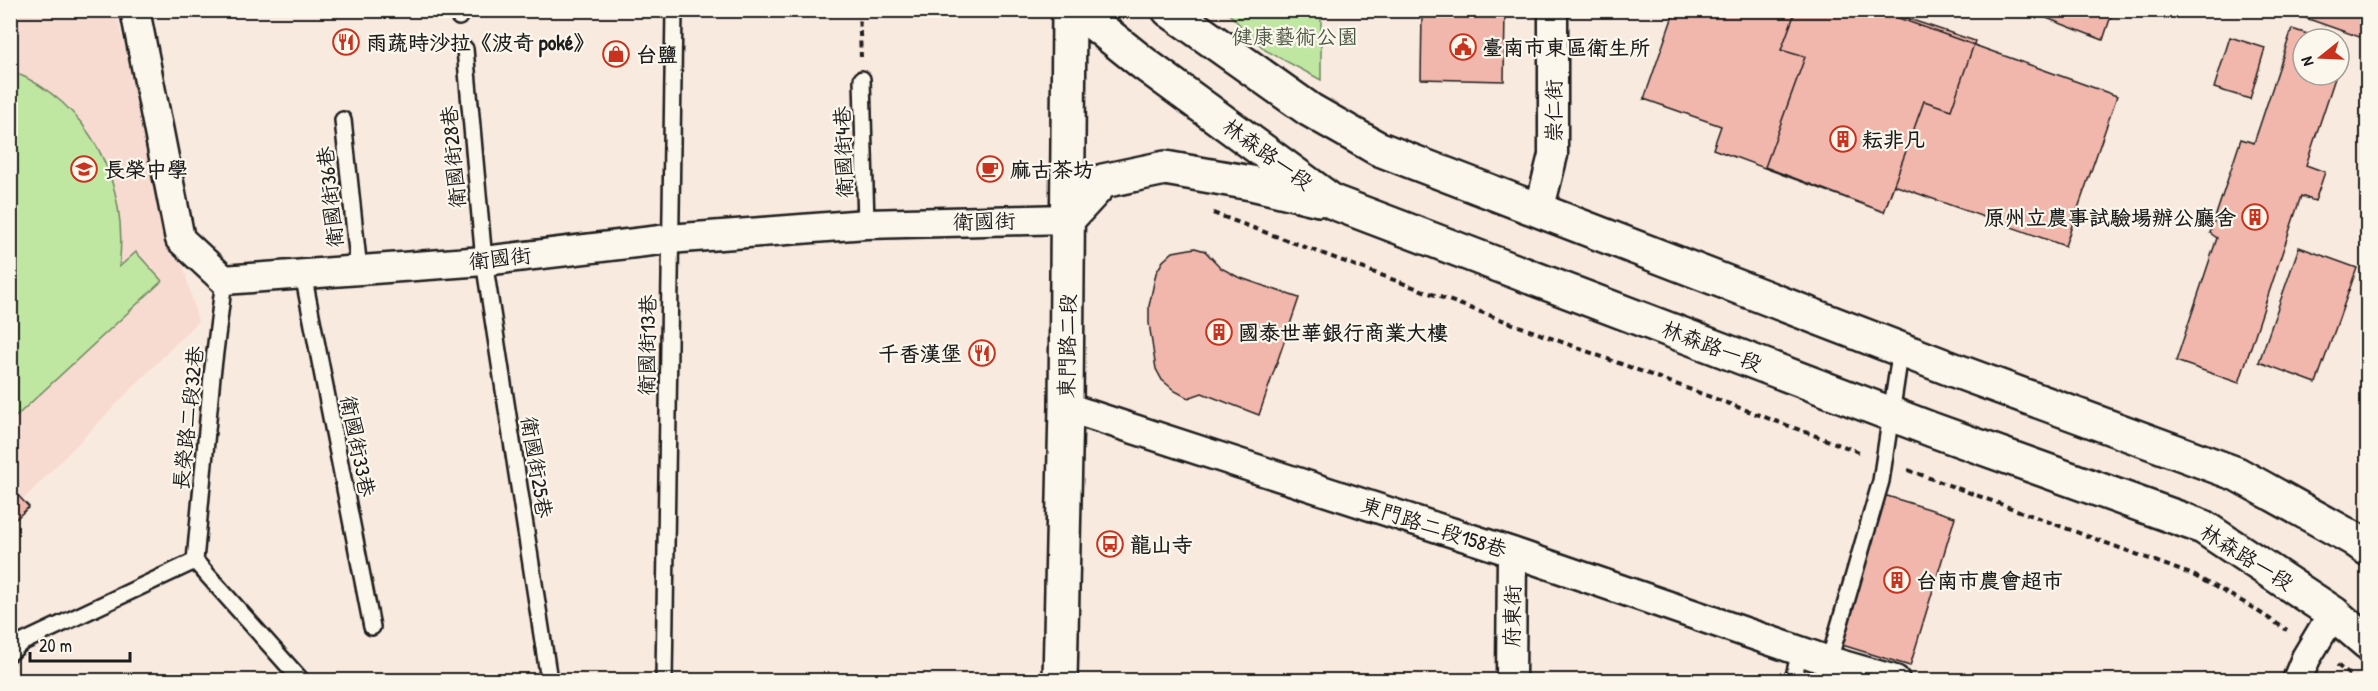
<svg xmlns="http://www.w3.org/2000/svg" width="2378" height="691" viewBox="0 0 2378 691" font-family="'Patrick Hand','LXGW WenKai TC',sans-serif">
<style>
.built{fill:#f7dbd0}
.green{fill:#bfe7a2;stroke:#6e825f;stroke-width:1.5}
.building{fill:#f2b7ac;stroke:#1c1c1c;stroke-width:1.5}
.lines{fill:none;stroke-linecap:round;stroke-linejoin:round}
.lane-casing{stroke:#1c1c1c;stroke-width:20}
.street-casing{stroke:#1c1c1c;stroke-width:33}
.secondary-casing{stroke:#1c1c1c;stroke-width:38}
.path{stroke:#1c1c1c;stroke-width:4;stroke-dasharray:6 4.5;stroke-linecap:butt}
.lane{stroke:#fbf7ec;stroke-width:15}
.street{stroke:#fbf7ec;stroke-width:28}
.secondary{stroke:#fbf7ec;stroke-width:33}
.labels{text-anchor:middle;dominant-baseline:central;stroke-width:4.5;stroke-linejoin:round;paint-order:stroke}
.park-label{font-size:21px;fill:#4d5944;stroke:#fbf7ec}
.poi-label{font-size:21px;font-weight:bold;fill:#1c1c1c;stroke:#fbf7ec;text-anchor:start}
.street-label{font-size:21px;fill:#1c1c1c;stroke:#fbf7ec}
</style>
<rect width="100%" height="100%" fill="#f9eadf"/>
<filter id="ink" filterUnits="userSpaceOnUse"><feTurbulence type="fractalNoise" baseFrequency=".0167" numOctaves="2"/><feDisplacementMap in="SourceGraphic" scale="12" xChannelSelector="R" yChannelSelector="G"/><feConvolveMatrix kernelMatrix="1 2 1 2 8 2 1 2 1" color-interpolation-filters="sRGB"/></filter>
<g filter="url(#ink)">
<path class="built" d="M11,15L117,17L198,321L11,512Z"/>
<path class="green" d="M1226,11H1321V80L1265,50Z
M11,71C90,102 130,185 119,267L136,252L162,281L11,421Z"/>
<path class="building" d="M1441,10H1505L1504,81L1421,79L1422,14H1440Z
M1675,10H1876L2117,96L2065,246L1894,185L1884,212L1713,149L1721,126L1644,99Z
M1796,10H1882L1975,41L1951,110L1924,101L1884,212L1765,167L1805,57L1781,50Z
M2026,10H2113L2103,40Z
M2283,10H2368V40Z
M2292,29L2323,39H2303V75H2336L2306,165L2325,172L2315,201L2301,196L2239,383L2176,361L2217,238L2210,233L2241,139L2254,143Z
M2230,37L2265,48L2250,99L2214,88Z
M2339,44L2345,47L2339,66Z
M2299,247L2357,268L2316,383L2259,362Z
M1195,248L1205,251L1221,268L1238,277L1299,298L1259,415L1202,393L1188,398L1175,391L1162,380L1156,369L1149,323V306L1156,273L1163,261L1173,252Z
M10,487L29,507L10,524Z
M1884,495L1955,517L1910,666L1839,644Z"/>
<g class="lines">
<g class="lane-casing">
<path id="lane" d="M457,10L459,17
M465,49L484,261L549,680
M862,79L866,224
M343,120L359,270
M303,274L372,627
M224,280L212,376L195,561L301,680
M10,653L21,643L195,561
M1829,661L1881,481L1901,348
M664,680L674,10
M1793,680L1800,651"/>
</g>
<g class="street-casing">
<path id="street" d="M135,10L180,239L224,280L484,261L669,239L866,224L1068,219
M1539,211L1553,155V10
M1066,407L1512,552L1829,661L1895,680
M1511,680L1512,552
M2297,680L2306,658L2333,613"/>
</g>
<g class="secondary-casing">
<path id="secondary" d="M1077,10L1143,63L1333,202L1933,430L2203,527L2333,613L2368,643
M1169,10L1310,110L1377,148L1954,370L2237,474L2354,539L2368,549
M1068,219L1103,181L1165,168L1251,183L1319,199
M1060,680L1066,407L1069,10"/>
</g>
<path class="path" d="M859,10L861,57
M1213,213L1862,453
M1908,470L2193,575L2245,603L2287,630
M2337,665L2356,680"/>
<use href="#lane" class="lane"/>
<use href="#street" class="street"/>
<use href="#secondary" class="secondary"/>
</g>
</g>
<defs>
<g id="restaurant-ring" transform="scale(1.35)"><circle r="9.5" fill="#fbf7ec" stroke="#c8321e" stroke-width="1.5"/><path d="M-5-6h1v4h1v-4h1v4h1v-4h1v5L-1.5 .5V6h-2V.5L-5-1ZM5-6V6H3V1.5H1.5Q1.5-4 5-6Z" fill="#c8321e"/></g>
<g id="civic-ring" transform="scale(1.35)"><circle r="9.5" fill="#fbf7ec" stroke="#c8321e" stroke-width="1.5"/><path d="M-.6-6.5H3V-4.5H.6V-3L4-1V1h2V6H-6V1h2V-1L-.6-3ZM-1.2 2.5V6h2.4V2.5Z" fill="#c8321e"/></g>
<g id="shop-ring" transform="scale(1.35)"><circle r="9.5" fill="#fbf7ec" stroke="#c8321e" stroke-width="1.5"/><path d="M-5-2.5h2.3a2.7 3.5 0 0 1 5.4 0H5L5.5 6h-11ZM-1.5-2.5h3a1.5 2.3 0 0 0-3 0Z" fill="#c8321e"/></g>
<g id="building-ring" transform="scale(1.35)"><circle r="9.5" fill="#fbf7ec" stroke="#c8321e" stroke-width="1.5"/><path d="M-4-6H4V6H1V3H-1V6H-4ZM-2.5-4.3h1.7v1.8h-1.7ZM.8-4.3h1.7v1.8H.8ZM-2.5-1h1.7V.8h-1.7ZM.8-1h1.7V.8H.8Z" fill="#c8321e"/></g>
<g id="school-ring" transform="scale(1.35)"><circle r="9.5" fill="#fbf7ec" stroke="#c8321e" stroke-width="1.5"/><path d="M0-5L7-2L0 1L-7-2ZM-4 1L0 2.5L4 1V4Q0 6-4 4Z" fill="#c8321e"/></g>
<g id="cafe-ring" transform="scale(1.35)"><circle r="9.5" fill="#fbf7ec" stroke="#c8321e" stroke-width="1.5"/><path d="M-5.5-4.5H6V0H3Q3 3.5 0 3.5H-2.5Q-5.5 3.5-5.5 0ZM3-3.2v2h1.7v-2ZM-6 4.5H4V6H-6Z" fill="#c8321e"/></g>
<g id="bus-ring" transform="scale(1.35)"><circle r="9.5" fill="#fbf7ec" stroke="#c8321e" stroke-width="1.5"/><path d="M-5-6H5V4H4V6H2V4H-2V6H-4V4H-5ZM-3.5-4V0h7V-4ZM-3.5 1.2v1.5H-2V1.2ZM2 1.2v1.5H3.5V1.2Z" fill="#c8321e"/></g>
</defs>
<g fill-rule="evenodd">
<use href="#restaurant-ring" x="346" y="42"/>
<use href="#civic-ring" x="1463" y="47"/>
<use href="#shop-ring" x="616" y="54"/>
<use href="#building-ring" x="1843" y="139"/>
<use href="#school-ring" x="84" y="169"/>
<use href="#cafe-ring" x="990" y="169"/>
<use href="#building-ring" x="2255" y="217"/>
<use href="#building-ring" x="1219" y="332"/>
<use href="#restaurant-ring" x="982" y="353"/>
<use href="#bus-ring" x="1110" y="544"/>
<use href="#building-ring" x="1897" y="580"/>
</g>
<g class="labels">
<g class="park-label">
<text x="1295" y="36">健康藝術公園</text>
</g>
<g class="poi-label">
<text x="366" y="42">雨蔬時沙拉《波奇 poké》</text>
<text x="1482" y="47">臺南市東區衛生所</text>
<text x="636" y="54">台鹽</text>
<text x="1862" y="139">耘非凡</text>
<text x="104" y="169">長榮中學</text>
<text x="1010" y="169">麻古茶坊</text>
<text x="2236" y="217" text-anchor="end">原州立農事試驗場辦公廳舍</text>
<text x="1238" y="332">國泰世華銀行商業大樓</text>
<text x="962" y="353" text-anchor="end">千香漢堡</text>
<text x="1130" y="544">龍山寺</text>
<text x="1916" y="580">台南市農會超市</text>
</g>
<g class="street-label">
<text transform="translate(1553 111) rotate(-90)">崇仁街</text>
<text transform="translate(843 152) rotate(-92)">衛國街4巷</text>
<text transform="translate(1268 154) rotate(36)">林森路一段</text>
<text transform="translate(453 157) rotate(-95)">衛國街28巷</text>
<text transform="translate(330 197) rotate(-96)">衛國街36巷</text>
<text transform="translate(984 221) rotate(-1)">衛國街</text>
<text transform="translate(500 258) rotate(-6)">衛國街</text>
<text transform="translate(647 345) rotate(-89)">衛國街13巷</text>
<text transform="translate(1067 346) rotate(-89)">東門路二段</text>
<text transform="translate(1712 346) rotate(21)">林森路一段</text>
<text transform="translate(188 418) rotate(-84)">長榮路二段32巷</text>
<text transform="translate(358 446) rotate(79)">衛國街33巷</text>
<text transform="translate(537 467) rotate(81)">衛國街25巷</text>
<text transform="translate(1434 527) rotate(18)">東門路二段158巷</text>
<text transform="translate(2247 557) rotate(32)">林森路一段</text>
<text transform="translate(1512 616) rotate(-89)">府東街</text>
</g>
</g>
<rect width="2378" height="691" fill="none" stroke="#fbf7ec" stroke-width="36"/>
<rect x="18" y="18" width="2342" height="655" fill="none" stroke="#1c1c1c" stroke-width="2" filter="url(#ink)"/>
<g transform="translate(2321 57) rotate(252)"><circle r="28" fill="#fbf7ec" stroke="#a29f99" stroke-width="1.5"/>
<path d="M0-4.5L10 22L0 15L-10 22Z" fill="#c8321e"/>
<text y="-9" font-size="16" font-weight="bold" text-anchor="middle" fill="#1c1c1c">N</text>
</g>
<path d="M30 652v9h100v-9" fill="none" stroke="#1c1c1c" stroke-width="3"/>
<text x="39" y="652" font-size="18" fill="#1c1c1c" stroke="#fbf7ec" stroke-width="4.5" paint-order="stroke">20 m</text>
</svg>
